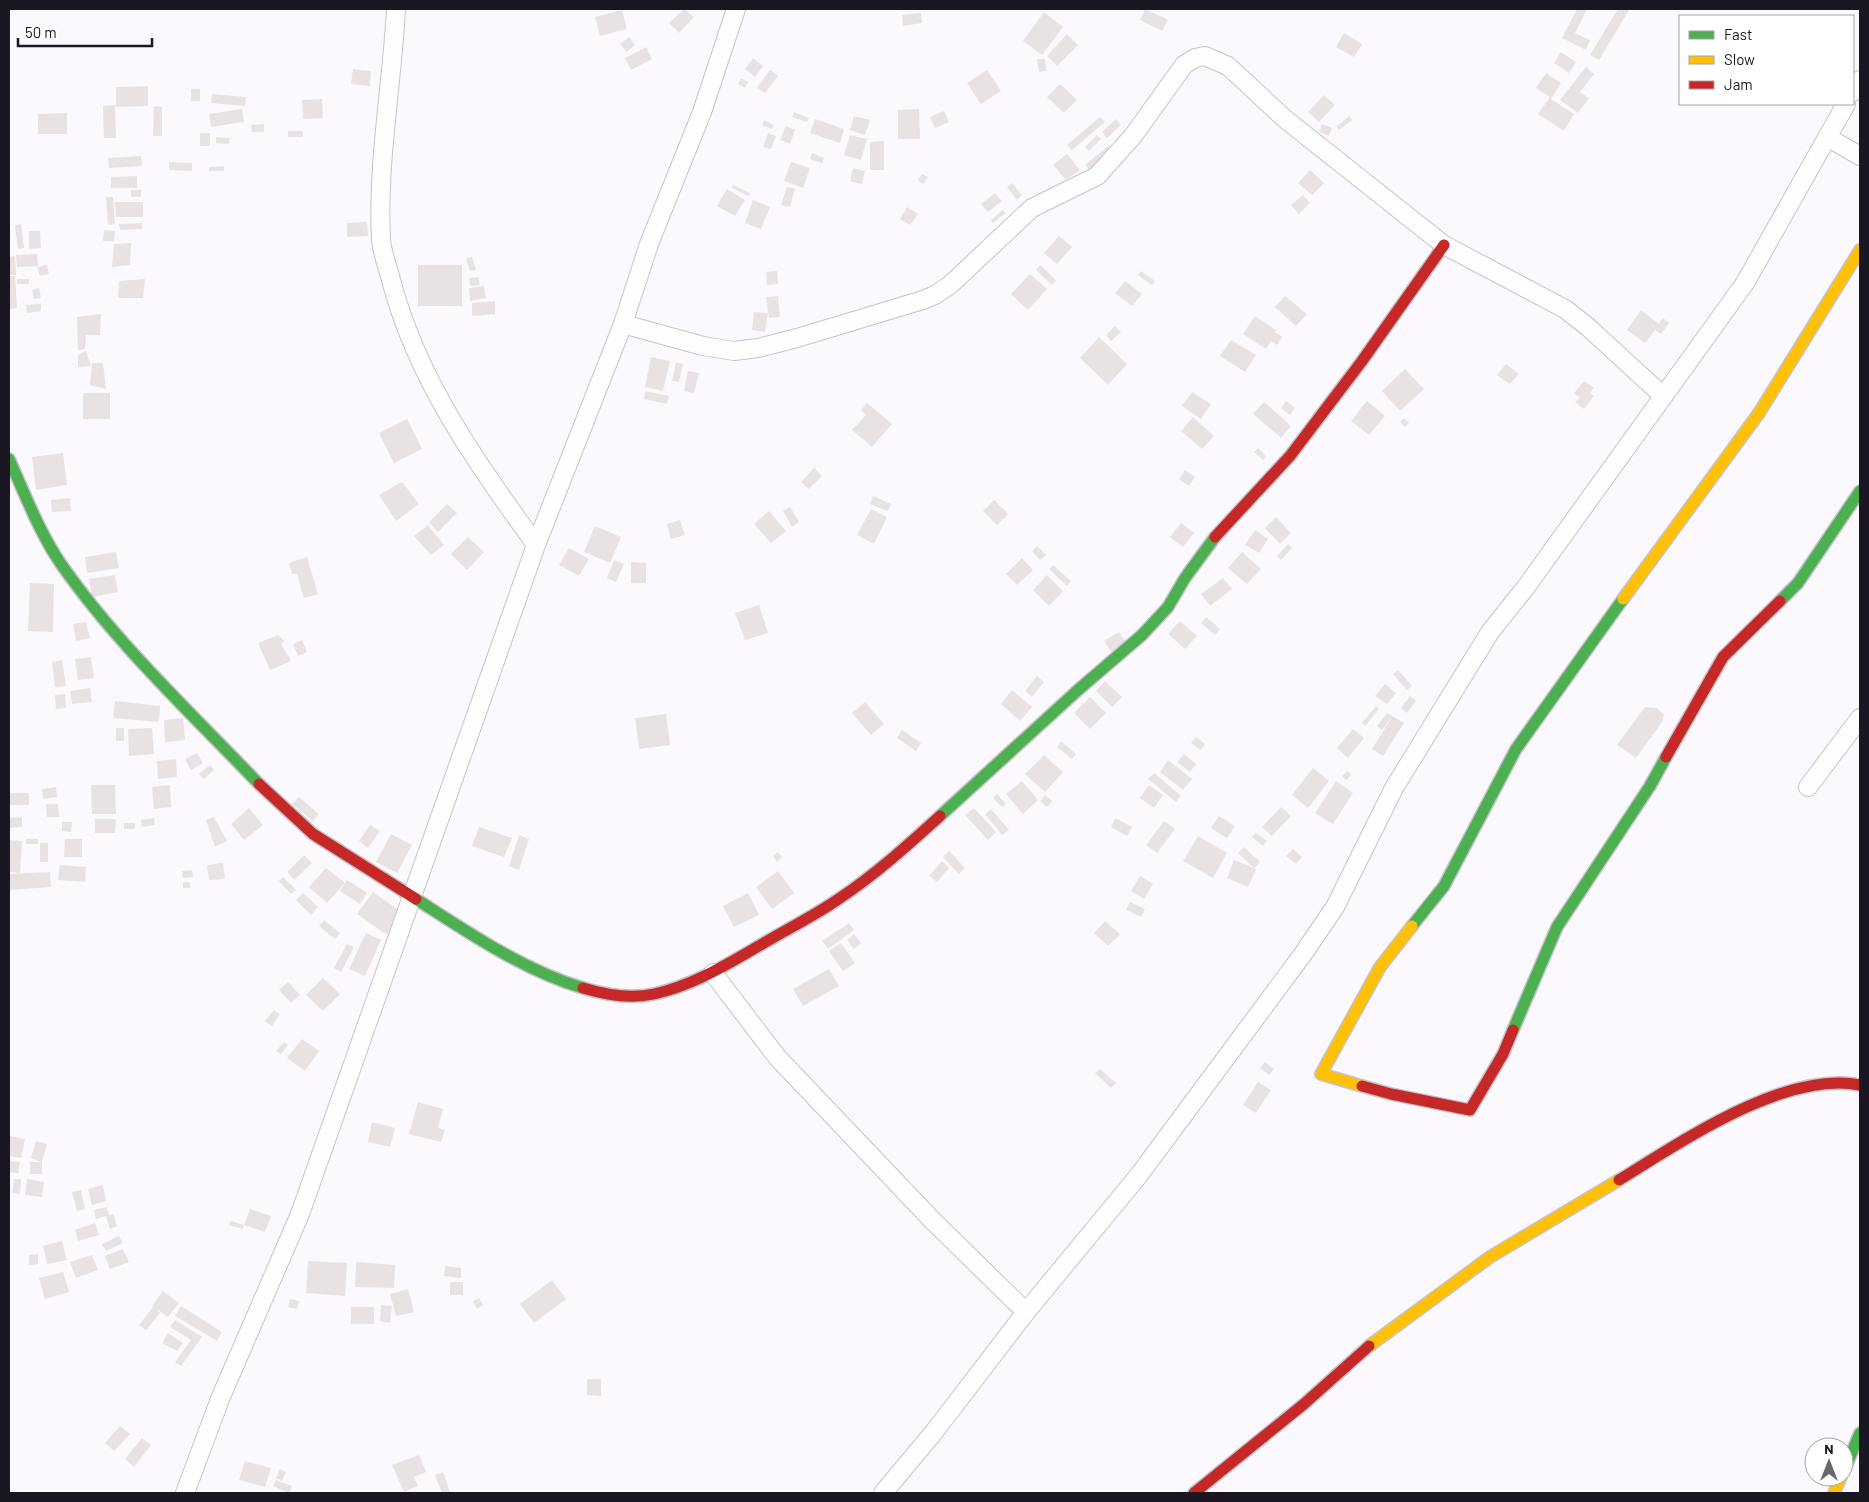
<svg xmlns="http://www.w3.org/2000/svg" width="1869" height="1502" viewBox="0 0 1869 1502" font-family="Barlow,sans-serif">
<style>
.building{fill:#e9e2e2}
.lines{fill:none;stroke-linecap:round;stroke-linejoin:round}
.street-casing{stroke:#c6c3cb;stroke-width:20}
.fast-casing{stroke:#c6c3cb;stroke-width:14}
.slow-casing{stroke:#c6c3cb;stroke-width:14}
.jam-casing{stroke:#c6c3cb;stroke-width:14}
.street{stroke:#fefeff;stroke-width:18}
.fast{stroke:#4caf50;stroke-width:11}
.slow{stroke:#ffc107;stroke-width:11}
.jam{stroke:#c62828;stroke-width:11}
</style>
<rect width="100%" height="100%" fill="#fbf9fd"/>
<path class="building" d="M684,9L694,17L679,33L669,23Z
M1145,9L1168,20L1162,31L1140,20Z
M1577,9H1587L1575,33L1590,40L1586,50L1562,38Z
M1618,9L1629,10L1599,60L1590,55Z
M622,10L627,29L600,36L595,17Z
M1044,12L1063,27L1042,55L1023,41Z
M921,13L922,23L903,26L902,15Z
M1344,33L1362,44L1354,57L1336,47Z
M1067,34L1078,45L1057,66L1047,56Z
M629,37L635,45L627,52L620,44Z
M646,47L652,59L631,70L625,58Z
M1561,52L1576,62L1569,73L1554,63Z
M753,58L763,66L755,77L745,69Z
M1037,59H1045L1046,71L1039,72Z
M1586,67L1594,74L1580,92L1589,98L1578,113L1560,100Z
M353,69L371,71L370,86L351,84Z
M770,70L778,76L765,93L757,88Z
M987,70L1001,91L981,104L967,83Z
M1546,73L1561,83L1551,99L1574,114L1564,131L1538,114L1550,97L1536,88Z
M741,78L748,82L745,88L738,84Z
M1060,84L1077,100L1064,113L1047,97Z
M148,86V106L116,107V87Z
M191,89H200V101H191Z
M212,94L246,97L245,106L211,103Z
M1324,95L1335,105L1319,122L1308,112Z
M322,99L323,118L303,119L302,100Z
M115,105L116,138H104L103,106Z
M154,106L162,107V136H153Z
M242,109L244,122L211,127L209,114Z
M919,109L920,139H898V110Z
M944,111L949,122L935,128L930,117Z
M794,112L809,118L807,122L792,117Z
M67,113V134H38V114Z
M854,116L870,120L865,135L850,130Z
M1349,116L1352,120L1339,130L1337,126Z
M1100,117L1105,122L1072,150L1067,145Z
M815,119L844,129L840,143L810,133Z
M1116,119L1121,125L1107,138L1102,132Z
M764,120L774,125L772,129L762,125Z
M264,124V132H252L251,125Z
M1322,124L1332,128L1329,136L1319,132Z
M786,126L795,130L790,144L780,140Z
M288,131H303V137H288Z
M200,133H210V146H200Z
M768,133L776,136L771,149L763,147Z
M850,135L867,139L861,160L844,155Z
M1097,135L1101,139L1089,151L1085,147Z
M216,137L230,138L229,144L216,143Z
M884,141V170H870V142Z
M1108,146L1112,152L1089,170L1085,165Z
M812,153L824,158L822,163L810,159Z
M1067,154L1080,170L1066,180L1053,165Z
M141,156L142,166L109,168L108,158Z
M169,162L192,163V171L169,170Z
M791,162L810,168L803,188L784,181Z
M224,166V171H209V167Z
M853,168L865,171L862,184L850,181Z
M1310,170L1324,183L1312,195L1298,183Z
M922,174L928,177L923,184L918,180Z
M137,176V188H111V177Z
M1012,183L1022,195L1017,200L1007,187Z
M733,185L750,193L748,196L732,188Z
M787,187L795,189L790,207L781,205Z
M727,189L745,200L735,216L717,206Z
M131,190H141V197H131Z
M995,193L1002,201L988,212L981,204Z
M1303,195L1310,203L1299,214L1291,205Z
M106,197H113L115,224L108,225Z
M753,200L770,207L761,229L745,223Z
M115,202H143V217H116Z
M907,207L918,214L910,225L900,219Z
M1003,210L1006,213L993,223L991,220Z
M367,222L368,236L347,237V223Z
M142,223V229L120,230L119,224Z
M21,224L24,248L18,249L15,225Z
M104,230L115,231L114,241H103Z
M29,231H40L41,248L29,249Z
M1059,236L1072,247L1057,264L1044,253Z
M131,243L130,265L112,267L114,244Z
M37,254L38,266L17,267L16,255Z
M15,256L16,275H9V257Z
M472,257L476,270L470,271L466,258Z
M47,265L49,274L40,276L37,267Z
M418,265H462V306H418Z
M1040,265L1056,280L1052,285L1036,270Z
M777,271L778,284L767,285L766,272Z
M1141,271L1155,281L1152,285L1138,275Z
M1030,274L1047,289L1028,310L1011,294Z
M9,276H15L17,308L9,309Z
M478,277L480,285L470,286L469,278Z
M17,279H29V284H17Z
M145,279L143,298H118L119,281Z
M1125,281L1142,294L1132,306L1115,293Z
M484,286L486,298L470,301L469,288Z
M39,288L41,298L34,299L32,290Z
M778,296L780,317L769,318L766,297Z
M1285,296L1307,314L1296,326L1275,307Z
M495,301V314L472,316V303Z
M41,304V311L27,313L26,305Z
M1641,310L1659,324L1663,318L1669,323L1661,334L1655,330L1645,343L1627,330Z
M754,312L768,313L765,332L752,330Z
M101,314L100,335H86L85,349L78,350L77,317Z
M1255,316L1276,330L1275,332L1282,337L1277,345L1271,341L1266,349L1243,334Z
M1115,326L1121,332L1111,341L1106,335Z
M1099,337L1127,364L1108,385L1080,358Z
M1231,340L1256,355L1245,372L1220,356Z
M86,351L91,366L78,367V355Z
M651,357L670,361L663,391L645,387Z
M676,362L683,364L679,382L672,381Z
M92,363H103L106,389L90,385Z
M1506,364L1519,374L1510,384L1497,375Z
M1405,369L1424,389L1400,411L1382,391Z
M688,371L699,373L694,393L684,391Z
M1584,381L1594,388L1590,393L1594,396L1584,409L1575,402L1580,398L1574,393Z
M645,391L669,396L667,404L644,399Z
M1192,392L1211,404L1201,419L1182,406Z
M83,393H110V419H83Z
M1286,401L1295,408L1290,415L1281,408Z
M1367,401L1385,416L1369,435L1351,421Z
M1264,402L1291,426L1281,438L1253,414Z
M867,403L892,424L872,447L852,430L866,415L861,410Z
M1193,417L1214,436L1202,449L1181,431Z
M1404,418L1409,423L1405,427L1400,422Z
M407,419L422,449L394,463L379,433Z
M1258,448L1266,456L1263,460L1254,452Z
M63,453L67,485L36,490L32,457Z
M814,468L822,476L809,489L801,482Z
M1185,470L1195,477L1189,486L1179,479Z
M402,482L419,504L396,521L379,495Z
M873,496L891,504L888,511L870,504Z
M70,498L71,511L52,512L51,500Z
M994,500L1008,514L997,525L983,511Z
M447,504L457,513L438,532L429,522Z
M790,507L799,522L792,527L783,511Z
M871,509L887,517L874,544L857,535Z
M769,511L786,531L771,543L754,524Z
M1276,517L1291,533L1280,544L1265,528Z
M680,520L685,535L671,539L667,524Z
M1181,523L1194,533L1183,547L1170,537Z
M428,525L444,545L431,555L414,536Z
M595,526L621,537L610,563L584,552Z
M1255,530L1268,539L1259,553L1245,545Z
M468,537L484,552L467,570L451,554Z
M1288,544L1292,548L1281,560L1277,556Z
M1037,546L1046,555L1040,560L1032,551Z
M569,548L589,559L579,576L559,565Z
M116,552L119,568L87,573L85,557Z
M1242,552L1261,569L1247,584L1228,568Z
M307,557L318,594L304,598L297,574H292L289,563Z
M1022,558L1033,570L1017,585L1006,574Z
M614,560L624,564L616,582L607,578Z
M631,562L646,563V583H631Z
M1053,565L1071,581L1067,586L1049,569Z
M115,575L118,592L92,597L89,579Z
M1047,575L1063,591L1049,606L1033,590Z
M1223,578L1232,589L1210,606L1201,594Z
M30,583L54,584L53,632L28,631Z
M759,605L768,633L745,640L735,613Z
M1206,617L1220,629L1215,635L1201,623Z
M1180,621L1197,636L1185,649L1168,634Z
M86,622L90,638L76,641L73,624Z
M1119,632L1127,644L1113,654L1104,641Z
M278,635L284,641L281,644L291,661L270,670L258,643Z
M302,640L307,652L298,656L293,644Z
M91,657L94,678L78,680L75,659Z
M62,660L66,686L55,687L52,662Z
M1398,670L1412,686L1407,690L1393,674Z
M1037,676L1044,682L1032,697L1025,691Z
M1105,681L1122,697L1112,707L1096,691Z
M1385,684L1396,693L1387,704L1375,696Z
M90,688L92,702L72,704L70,691Z
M1012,690L1032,707L1020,721L1001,704Z
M65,694L66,708L56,709L55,695Z
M1410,696L1416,701L1407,713L1401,708Z
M1090,697L1106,713L1090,729L1074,713Z
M115,701L160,706L159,722L113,718Z
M865,702L884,724L871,735L852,713Z
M1376,706L1379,709L1365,726L1362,723Z
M1645,707L1657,708L1664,715L1662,722L1636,758L1617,745Z
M1387,713L1404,723L1383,756L1372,749L1392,717L1382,730L1377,726Z
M666,714L670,745L639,749L635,718Z
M183,718L185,740L165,742L164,720Z
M116,728H124V741H116Z
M152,728L154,754L129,756L128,729Z
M1353,729L1364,738L1348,758L1337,748Z
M902,730L921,743L916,751L897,738Z
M1196,737L1205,744L1201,750L1191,743Z
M1061,741L1076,754L1072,759L1057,747Z
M197,753L203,763L191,770L185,759Z
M1184,754L1196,764L1190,772L1177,762Z
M1044,755L1063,772L1045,792L1025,774Z
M176,759L177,777L158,779L157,761Z
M1168,760L1192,779L1183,790L1160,772Z
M210,765L214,770L204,779L199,774Z
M1313,768L1329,781L1308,808L1292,795Z
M1348,771L1351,775L1346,780L1342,776Z
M1154,773L1181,796L1176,802L1148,779Z
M1022,781L1038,800L1023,814L1006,794Z
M1336,781L1353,793L1333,824L1315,813Z
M91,785H115L116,814H92Z
M170,785L171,807L154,809L152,787Z
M1149,785L1163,795L1154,808L1140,798Z
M56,787L57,797L43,799L42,789Z
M10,793H29V805H9Z
M997,794L1006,804L1002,807L993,798Z
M1045,795L1052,801L1047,807L1040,801Z
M299,797L319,814L313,821L292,804Z
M46,804H58L59,817H47Z
M1281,807L1291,816L1272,836L1262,827Z
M249,808L263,825L244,840L231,824Z
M974,808L996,832L988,840L965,815Z
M991,809L1009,830L1002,835L985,814Z
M1219,816L1235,826L1227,838L1211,828Z
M22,817V827L9,828V818Z
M214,817L227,841L215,847L206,820Z
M154,818L155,825L142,827L141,820Z
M1115,818L1132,827L1127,836L1111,827Z
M95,819H116L115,833H95Z
M1164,821L1175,829L1157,853L1146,845Z
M62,822H72L71,832L62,831Z
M124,823H135V829H124Z
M370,825L380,831L368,848L359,841Z
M479,827L512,838L504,857L472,846Z
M1256,833L1267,841L1263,846L1252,837Z
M391,834L412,845L397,873L376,862Z
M519,835L529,839L519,870L509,866Z
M1198,836L1227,853L1213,878L1183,861Z
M26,839H38V844H26Z
M65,839H82V857H64Z
M9,840L22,841L20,873L9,872Z
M40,843H48V862H40Z
M1244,847L1260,862L1254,868L1238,853Z
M1293,849L1302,857L1296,864L1286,856Z
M949,851L965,868L959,874L943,857Z
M778,852L782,857L777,862L773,856Z
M304,855L312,863L294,880L287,872Z
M1234,860L1256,869L1248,887L1227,878Z
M942,861L949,868L937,882L929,876Z
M223,863L225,879L209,880L207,865Z
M60,865L86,867L85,882L58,880Z
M326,868L345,883L327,903L309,887Z
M192,870L193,877L183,878L182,871Z
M778,871L794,893L772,909L756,887Z
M50,872L51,887L10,890L9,874Z
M1140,876L1153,884L1144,899L1131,891Z
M283,877L296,890L291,894L279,881Z
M347,880L367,893L360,904L340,891Z
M183,882H190V888H183Z
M373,892L403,913L387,935L357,914Z
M303,893L318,907L311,915L296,900Z
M748,893L759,915L734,927L723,906Z
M1130,902L1145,909L1141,917L1126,910Z
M324,920L340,933L335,939L319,926Z
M1105,921L1120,934L1108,946L1094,933Z
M849,923L854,930L828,949L822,941Z
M366,933L381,940L365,976L349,969Z
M854,934L861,943L854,949L847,940Z
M841,943L855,963L843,971L829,951Z
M347,944L354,947L341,972L334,968Z
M829,969L839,986L803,1006L793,989Z
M323,978L340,994L323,1011L306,995Z
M288,982L300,995L291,1003L279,990Z
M274,1010L280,1014L272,1026L265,1021Z
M302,1039L319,1051L305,1071L287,1058Z
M284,1042L288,1045L281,1054L276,1051Z
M1265,1062L1274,1069L1269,1075L1260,1068Z
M1100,1069L1116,1083L1111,1088L1095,1073Z
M1258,1082L1271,1090L1256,1113L1243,1105Z
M418,1102L443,1109L438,1128L445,1130L441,1142L409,1134Z
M372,1122L395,1128L390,1147L368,1142Z
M10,1136L25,1139L21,1158L9,1156Z
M36,1141L47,1144L42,1162L31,1158Z
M9,1161L20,1162L18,1173L9,1172Z
M30,1162H42V1174H30Z
M14,1179H21L20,1194L12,1193Z
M27,1179L44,1182L42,1197L25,1195Z
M103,1185L106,1201L92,1205L88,1189Z
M81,1190L85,1209L77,1211L72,1192Z
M107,1207L109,1215L113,1214L117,1226L110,1229L106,1216L96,1219L94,1210Z
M250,1209L271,1216L265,1232L244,1225Z
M231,1221L244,1225L243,1229L229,1225Z
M95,1223L99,1235L78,1241L75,1230Z
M119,1236L123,1243L106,1251L102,1244Z
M62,1241L67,1260L47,1264L43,1246Z
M123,1249L129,1262L110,1269L105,1256Z
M38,1254V1264L29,1265V1255Z
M92,1255L98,1270L76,1278L70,1262Z
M308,1261L347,1263L345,1296L306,1293Z
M356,1262L395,1265L394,1288L355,1287Z
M445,1266L461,1268V1278L444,1276Z
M63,1272L69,1292L45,1299L39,1278Z
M552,1280L566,1299L534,1323L520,1304Z
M450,1282H463V1295H450Z
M408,1289L414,1312L396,1316L390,1294Z
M163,1291L179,1303L168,1317L157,1309L160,1313L146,1330L139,1325L153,1307L152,1306Z
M479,1298L483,1305L477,1309L473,1301Z
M290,1299L299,1301L297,1309L288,1307Z
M381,1305L392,1306L390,1323L380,1321Z
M181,1306L222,1332L217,1341L175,1316Z
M351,1307H374V1324H351Z
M175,1320L202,1337L181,1366L175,1362L191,1340L170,1327Z
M168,1333L183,1343L177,1351L162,1343Z
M587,1379H601V1396L587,1395Z
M120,1426L130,1434L114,1451L105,1443Z
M142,1438L151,1445L134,1467L125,1459Z
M419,1455L426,1472L414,1477L418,1486L404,1492L392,1465Z
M245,1461L271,1468L265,1487L239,1480Z
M280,1469L286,1472L282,1481L276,1478Z
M443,1472L450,1492L446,1493H442L435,1475Z
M276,1480L292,1486L289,1493L273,1486Z"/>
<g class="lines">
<g class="street-casing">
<path id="street" d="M396,9C392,86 377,163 381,240C382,253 388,267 391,280C417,380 477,463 536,545
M1853,92L1860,80
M1827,137L1860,156
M623,324L703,346L734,351L758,348L797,338L923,300L935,295L950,285L1032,208L1097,176L1133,136L1184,65L1195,58L1205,56L1228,66L1285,119L1444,245L1565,309L1588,327L1663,396
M1808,787L1860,718
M713,973L777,1057L933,1221L1026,1312
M185,1493L220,1399L300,1214L536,545L623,324L649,244L702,112L736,9
M883,1493L934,1432L1026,1312L1139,1175L1303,954L1335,907L1394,788L1490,632L1526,587L1745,283L1846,104"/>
</g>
<g class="fast-casing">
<path id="fast" d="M9,459C25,494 39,532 61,564C116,643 192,714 259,784
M1780,601L1798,583L1860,491
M940,816L1078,690L1142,635L1168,607L1185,578L1215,537
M416,899C469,933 523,970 583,988
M1412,926L1444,886L1516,749L1623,599
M1513,1030L1557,927L1650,786L1666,757
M1844,1471L1860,1433"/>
</g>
<g class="slow-casing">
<path id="slow" d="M1623,599L1759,413L1860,250
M1362,1086L1321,1074L1380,967L1412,926
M1369,1346L1490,1257L1619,1180
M1834,1493L1841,1477"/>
</g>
<g class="jam-casing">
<path id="jam" d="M1215,537L1290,456L1362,361L1444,245
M1666,757L1723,657L1780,601
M259,784L313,834L416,899
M583,988C606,995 631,999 654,994C695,985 729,963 764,943C789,928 816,915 840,898C876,874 908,845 940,816
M1362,1086L1391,1094L1470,1110L1503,1054L1513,1030
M1619,1180C1681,1142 1785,1070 1860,1085
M1194,1493L1304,1404L1369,1346"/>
</g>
<use href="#street" class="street"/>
<use href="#fast" class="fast"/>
<use href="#slow" class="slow"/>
<use href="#jam" class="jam"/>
</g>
<rect width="1869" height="1502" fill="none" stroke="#1b1722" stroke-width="20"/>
<rect x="1679" y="15" width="175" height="90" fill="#ffffff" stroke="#a4a2a7"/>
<rect x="1689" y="31" width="25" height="8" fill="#4caf50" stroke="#a4a2a7"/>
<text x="1724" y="40" font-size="15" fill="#1b1722">Fast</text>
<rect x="1689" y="56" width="25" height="8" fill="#ffc107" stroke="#a4a2a7"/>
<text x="1724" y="65" font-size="15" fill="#1b1722">Slow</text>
<rect x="1689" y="81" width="25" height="8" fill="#c62828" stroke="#a4a2a7"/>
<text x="1724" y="90" font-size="15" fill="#1b1722">Jam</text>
<g transform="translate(1829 1462)"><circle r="24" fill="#ffffff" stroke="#a4a2a7"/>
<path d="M0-4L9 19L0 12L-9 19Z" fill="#69666f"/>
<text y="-8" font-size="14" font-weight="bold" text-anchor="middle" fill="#1b1722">N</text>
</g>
<path d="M18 38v8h134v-8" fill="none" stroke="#1b1722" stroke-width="2.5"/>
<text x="25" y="38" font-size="15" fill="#1b1722" stroke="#ffffff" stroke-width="4" paint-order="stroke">50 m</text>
</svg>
